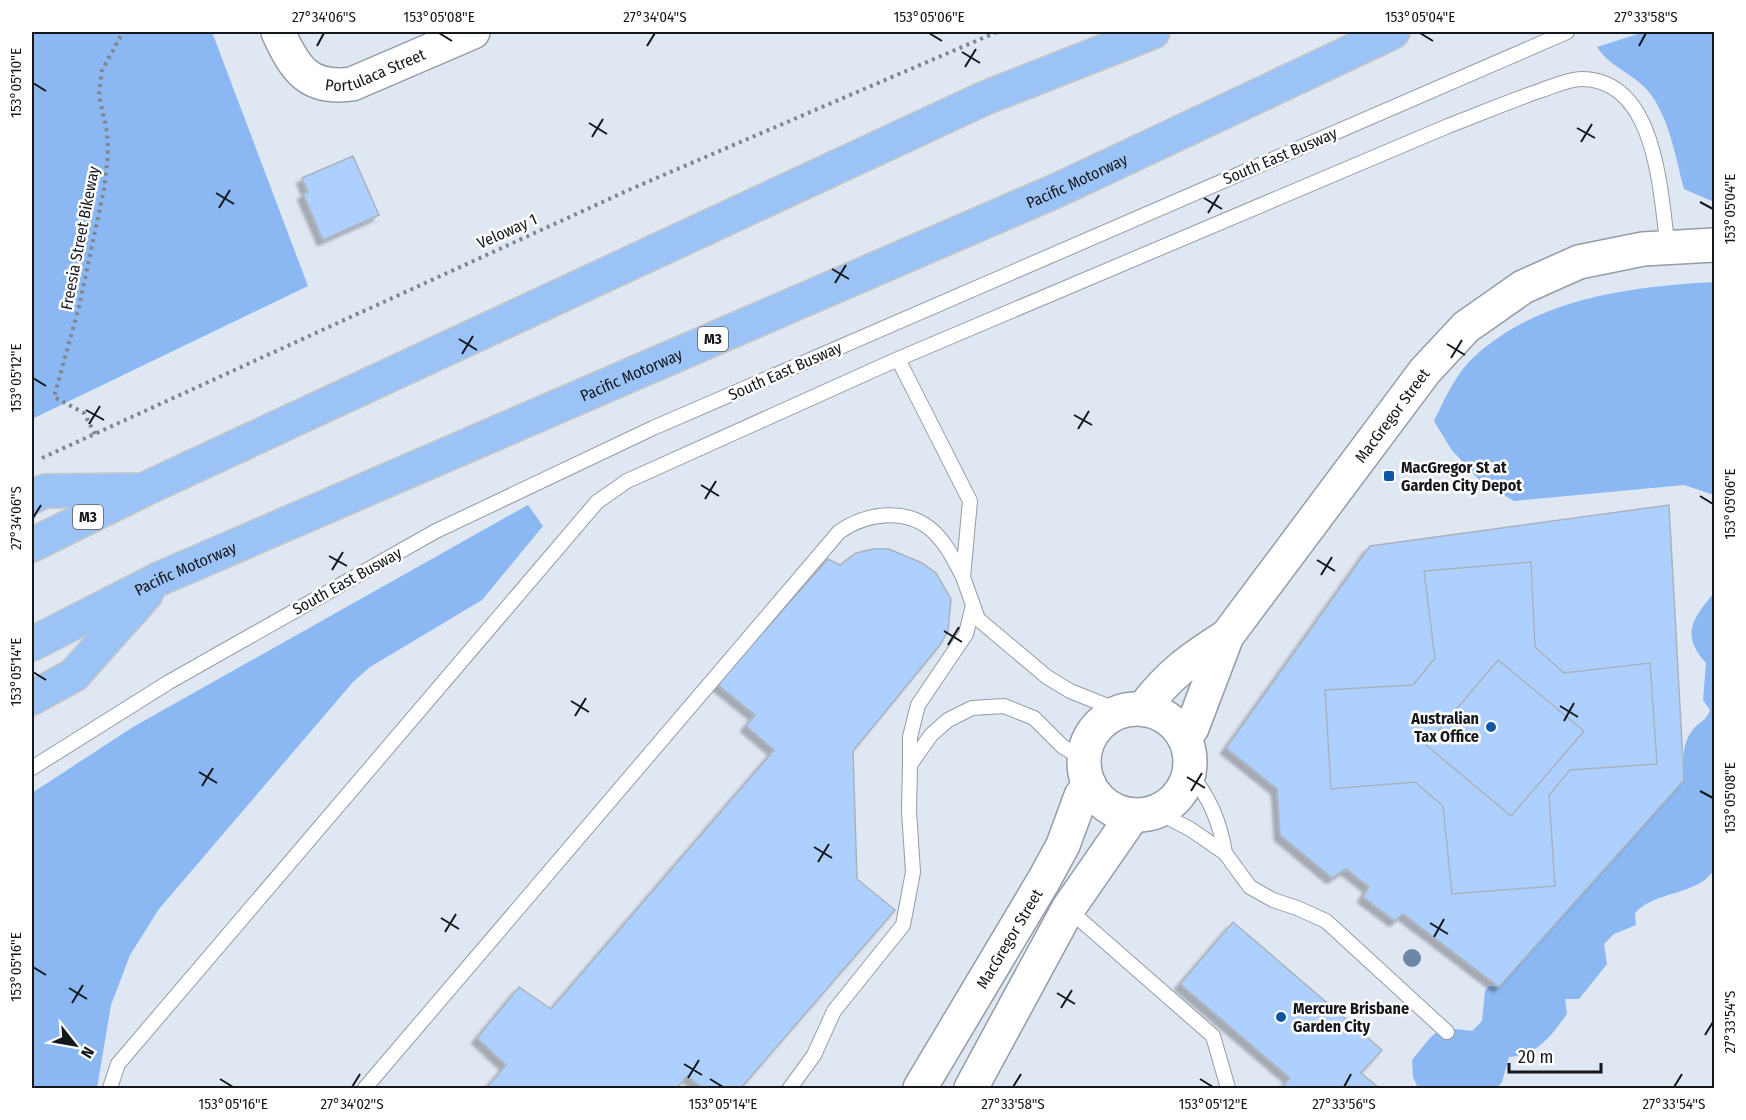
<svg xmlns="http://www.w3.org/2000/svg" width="1746" height="1120" viewBox="0 0 1746 1120" font-family="'Fira Sans Condensed',sans-serif">
<style>
.green{fill:#8bb8f2}
.building{fill:#add0ff;stroke:#aab2bd;stroke-width:1.5;filter:url(#shadow)}
.lines{fill:none;stroke-linecap:round;stroke-linejoin:round}
.service-casing{stroke:#949ca7;stroke-width:16}
.tertiary-casing{stroke:#949ca7;stroke-width:36}
.motorway-casing{stroke:#c7c7c8;stroke-width:36}
.path{stroke:#80858e;stroke-width:4;stroke-dasharray:3 4.5;stroke-linecap:butt}
.service{stroke:#fff;stroke-width:14}
.tertiary{stroke:#fff;stroke-width:33}
.motorway{stroke:#9bc3f6;stroke-width:33}
.tree{fill:#6c86a5}
.ticks{fill:none;stroke:#14171b;stroke-width:2}
.poi-dot{fill:#0d57a6;stroke:#fff;stroke-width:2}
.labels{text-anchor:middle;dominant-baseline:central;stroke-width:5;stroke-linejoin:round;paint-order:stroke}
.shield{fill:#fff;stroke:#5a5d5f;stroke-width:1.5}
.shield-label{font-size:15px;font-weight:bold;fill:#14171b}
.street-label{font-size:16px;fill:#14171b;stroke:#fff}
.poi-label{font-size:16px;font-weight:bold;fill:#14171b;stroke:#fff;text-anchor:start}
.neatline{fill:none;stroke:#14171b;stroke-width:2}
.ticks-label{font-size:15px;text-anchor:middle;fill:#14171b}
</style>
<defs>
<filter id="shadow"><feDropShadow dx="-5.5" dy="5.5" stdDeviation="1.5" flood-color="#0004"/></filter>
</defs>
<rect width="100%" height="100%" fill="#dfe7f3"/>
<path class="green" d="M32,32H212L308,286L32,419Z
M1644,32H1714V202L1684,189C1676,159 1670,122 1652,96C1638,75 1610,68 1597,47Z
M1714,282V495L1684,485L1514,501L1480,481L1451,449L1434,421C1445,398 1456,373 1475,356C1540,297 1631,287 1714,282Z
M528,505L543,526L482,600L370,667L353,682L159,909L130,955L111,1005L97,1088H32V793L133,727Z
M1714,593V870C1697,896 1656,890 1635,913L1636,925L1614,934L1604,944L1607,964L1579,999H1565L1567,1014C1550,1037 1539,1054 1509,1057L1502,1082L1497,1088H1418L1413,1077L1412,1060C1436,1032 1433,1025 1472,1031L1482,1021L1485,991L1489,986L1499,987L1684,780C1683,761 1681,744 1694,728C1701,721 1706,721 1710,710L1703,700L1706,663C1680,635 1693,618 1714,593Z"/>
<path class="building" d="M353,156L379,215L323,240L303,194L308,192L302,178Z
M1669,505L1684,780L1499,987L1403,914L1395,921L1363,897L1369,887L1346,869L1332,878L1280,835L1277,789L1226,748L1370,546Z
M873,549H889L922,563L936,573L951,599L948,631L940,645L853,751L857,879L895,910L741,1088H703L687,1076L677,1088H486L506,1065L477,1038L519,987L551,1009L774,750L746,726L755,715L717,684L828,559L840,565L856,553Z
M1531,562L1535,647L1564,673L1650,663L1657,764L1570,770L1549,795L1555,886L1452,894L1443,806L1415,782L1331,789L1325,690L1413,685L1435,658L1424,571Z
M1498,660L1584,731L1511,816L1426,745Z
M1233,922L1382,1050L1361,1073L1379,1088H1281L1290,1078L1180,984Z"/>
<g class="lines">
<g class="service-casing">
<path id="service" d="M1120,711L1070,691L1047,677L978,619L963,577L970,501L898,359L1448,126C1479,114 1510,101 1542,90C1554,86 1569,79 1582,79C1658,80 1660,195 1668,248
M910,765V737L918,705L966,634L973,605
M32,768L169,682L436,531L653,428L1567,32
M1189,772C1209,797 1220,821 1225,853
M1155,811L1190,829L1225,853L1250,887L1273,900L1297,908L1326,921L1447,1032
M1068,909L1213,1036L1228,1088
M110,1088L118,1064L597,502L627,481L898,359
M365,1088L839,532C867,512 909,507 935,533C948,546 955,562 963,577
M790,1088L814,1055L834,1011L903,925L913,872L909,811L910,765L931,735L948,720L972,708L1004,706L1034,718L1062,746L1084,760"/>
</g>
<g class="tertiary-casing">
<g id="tertiary">
<path id="s1" d="M278,32C295,69 308,90 352,84L473,32"/>
<path d="M1143,709C1168,675 1192,658 1227,636"/>
<circle cx="1137" cy="762" r="53"/>
<path id="s2" d="M1184,737L1192,728L1227,636L1425,371L1466,327L1523,287L1579,262L1643,249L1714,245"/>
<path id="s3" d="M920,1088L1044,880L1063,845L1081,796L1089,784"/>
<path d="M971,1088L1068,909L1133,815"/>
</g>
</g>
<g class="motorway-casing">
<g id="motorway">
<path d="M32,497L45,491L134,490"/>
<path d="M32,545L145,489L985,98L1153,32"/>
<path id="s4" d="M32,644L159,579L1060,189L1393,32"/>
<path d="M32,698L74,675L146,594"/>
</g>
</g>
<path class="path" d="M95,434L84,413L54,397L79,307L104,189L108,155L107,132L99,95L102,70L123,32
M42,458L631,189L997,32"/>
<use href="#service" class="service"/>
<use href="#tertiary" class="tertiary"/>
<use href="#motorway" class="motorway"/>
</g>
<circle class="tree" cx="1412" cy="958" r="9"/>
<path class="ticks" d="M439,33L452,41M929,33L942,41M1420,33L1433,41M317,46L324,33M647,46L655,33M1639,46L1646,33M962,52L980,63M965,67L976,49M33,83L46,91M589,123L607,134M1577,128L1595,138M592,137L603,119M1581,142L1592,124M216,193L234,204M1204,198L1222,209M1700,202L1713,209M219,208L230,190M1208,213L1219,195M832,269L849,279M835,283L846,265M459,339L477,350M1447,344L1465,355M462,354L473,336M1451,358L1462,340M33,378L46,386M86,410L104,420M1074,415L1092,425M89,424L100,406M1078,429L1089,411M701,485L719,496M1700,496L1713,504M705,499L716,481M33,518L41,505M329,556L347,566M1317,560L1335,571M332,570L343,552M1321,575L1332,557M944,631L962,642M948,645L959,627M33,672L46,680M571,701L589,712M1560,706L1578,717M575,716L586,698M1564,721L1574,703M199,772L217,783M1187,777L1205,788M202,786L213,768M1191,791L1202,773M1700,791L1713,798M814,847L832,858M818,862L829,844M441,918L459,929M1430,923L1448,934M445,932L456,914M1434,937L1444,919M33,967L46,975M69,988L87,999M1057,993L1075,1004M72,1003L83,985M1061,1008L1072,990M1705,1035L1713,1022M684,1064L702,1075M688,1078L699,1060M220,1079L233,1087M710,1079L723,1087M1200,1079L1213,1087M352,1087L360,1074M1013,1087L1021,1074M1344,1087L1351,1074M1674,1087L1682,1074"/>
<g class="poi-dot">
<rect x="1383" y="470" width="12" height="12" rx="3"/>
<circle cx="1491" cy="727" r="6"/>
<circle cx="1281" cy="1017" r="6"/>
</g>
<g class="labels">
<g class="shield">
<rect x="698" y="327" width="30" height="24" rx="4.5"/>
<rect x="73" y="505" width="30" height="24" rx="4.5"/>
</g>
<g class="shield-label">
<text x="713" y="339">M3</text>
<text x="88" y="517">M3</text>
</g>
<g class="street-label">
<text stroke="none"><textPath href="#s1" startOffset="126">Portulaca Street</textPath></text>
<text transform="translate(1280 156) rotate(-23)">South East Busway</text>
<text stroke="none"><textPath href="#s4" startOffset="1143">Pacific Motorway</textPath></text>
<text transform="translate(507 231) rotate(-24)">Veloway 1</text>
<text transform="translate(80 238) rotate(-79)">Freesia Street Bikeway</text>
<text transform="translate(785 371) rotate(-24)">South East Busway</text>
<text stroke="none"><textPath href="#s4" startOffset="657">Pacific Motorway</textPath></text>
<text stroke="none"><textPath href="#s2" startOffset="386">MacGregor Street</textPath></text>
<text stroke="none"><textPath href="#s4" startOffset="171">Pacific Motorway</textPath></text>
<text transform="translate(347 581) rotate(-29)">South East Busway</text>
<text stroke="none"><textPath href="#s3" startOffset="174">MacGregor Street</textPath></text>
</g>
<g class="poi-label">
<text x="1401" y="467">MacGregor St at<tspan x="1401" dy="18">Garden City Depot</tspan></text>
<text x="1479" y="718" text-anchor="end">Australian<tspan x="1479" dy="18">Tax Office</tspan></text>
<text x="1293" y="1008">Mercure Brisbane<tspan x="1293" dy="18">Garden City</tspan></text>
</g>
</g>
<rect width="1746" height="1120" fill="none" stroke="#ffffff" stroke-width="66"/>
<g transform="translate(75 1045) rotate(121)" stroke="#ffffff" stroke-width="4.5" paint-order="stroke">
<path d="M0-4.5L10 22L0 15L-10 22Z" fill="#14171b"/>
<text y="-9" font-size="16" font-weight="bold" text-anchor="middle" fill="#14171b">N</text>
</g>
<path d="M1509 1063v9h92v-9" fill="none" stroke="#14171b" stroke-width="3"/>
<text x="1518" y="1063" font-size="18" fill="#14171b" stroke="#ffffff" stroke-width="4.5" paint-order="stroke">20 m</text>
<rect x="33" y="33" width="1680" height="1054" class="neatline"/>
<g class="ticks-label">
<text x="324" y="22">27°34'06"S</text>
<text x="439" y="22">153°05'08"E</text>
<text x="655" y="22">27°34'04"S</text>
<text x="929" y="22">153°05'06"E</text>
<text x="1420" y="22">153°05'04"E</text>
<text x="1646" y="22">27°33'58"S</text>
<text transform="translate(16 83) rotate(-90)" y="5">153°05'10"E</text>
<text transform="translate(1730 209) rotate(-90)" y="5">153°05'04"E</text>
<text transform="translate(16 378) rotate(-90)" y="5">153°05'12"E</text>
<text transform="translate(1730 504) rotate(-90)" y="5">153°05'06"E</text>
<text transform="translate(16 518) rotate(-90)" y="5">27°34'06"S</text>
<text transform="translate(16 672) rotate(-90)" y="5">153°05'14"E</text>
<text transform="translate(1730 798) rotate(-90)" y="5">153°05'08"E</text>
<text transform="translate(16 967) rotate(-90)" y="5">153°05'16"E</text>
<text transform="translate(1730 1022) rotate(-90)" y="5">27°33'54"S</text>
<text x="233" y="1109">153°05'16"E</text>
<text x="352" y="1109">27°34'02"S</text>
<text x="723" y="1109">153°05'14"E</text>
<text x="1013" y="1109">27°33'58"S</text>
<text x="1213" y="1109">153°05'12"E</text>
<text x="1344" y="1109">27°33'56"S</text>
<text x="1674" y="1109">27°33'54"S</text>
</g>
</svg>
